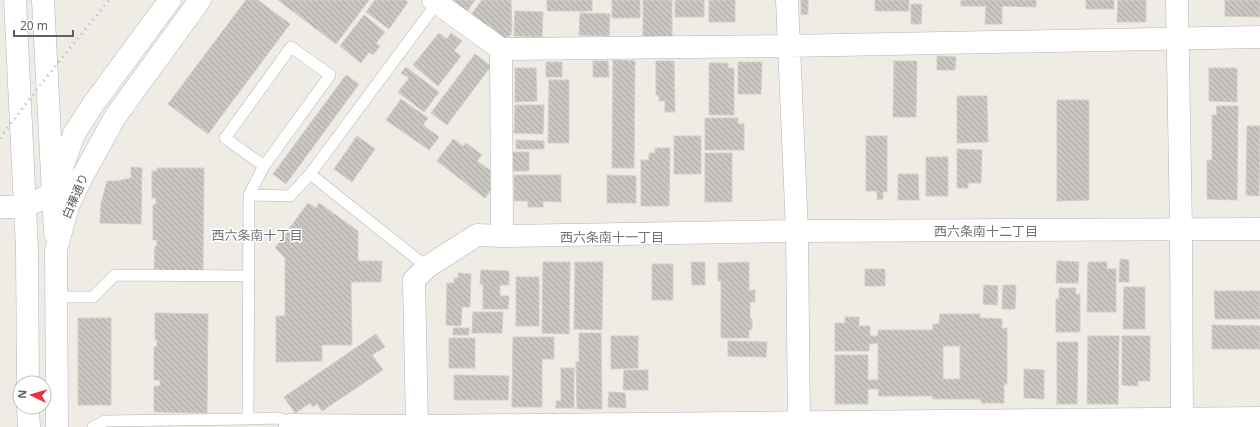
<svg xmlns="http://www.w3.org/2000/svg" width="1260" height="427" viewBox="0 0 1260 427" font-family="'Noto Sans','Noto Sans JP',sans-serif">
<style>
.building{fill:url(#building-back-hatch);stroke:#d4cdc4;fill-rule:evenodd}
.lines{fill:none;stroke-linecap:round;stroke-linejoin:round}
.service-casing{stroke:#b1b4b8;stroke-width:12}
.minor-casing{stroke:#b1b4b8;stroke-width:23}
.tertiary-casing{stroke:#b1b4b8;stroke-width:23}
.service{stroke:#fff;stroke-width:11}
.minor{stroke:#fff;stroke-width:22}
.tertiary{stroke:#fff;stroke-width:22}
.rail{stroke:#b4b5b6;stroke-width:3;stroke-dasharray:1 5;stroke-linecap:butt}
.labels{text-anchor:middle;dominant-baseline:central;stroke-width:3;stroke-linejoin:round;paint-order:stroke}
.street-label{font-size:12px;fill:#5d6266;stroke:#fff}
.neighbourhood-label{font-size:13px;fill:#6e7478;stroke:#fff}
</style>
<defs>
<pattern id="building-back-hatch" width="6" height="6" patternUnits="userSpaceOnUse"><rect width="6" height="6" fill="#cac7c3"/><path d="M-1 5l2 2M0 0l6 6M5-1l2 2" fill="none" stroke="#a7a5a2"/></pattern>
</defs>
<rect width="100%" height="100%" fill="#efece6"/>
<path class="building" d="M246,0H258L290,24L208,134L168,104Z
M278,0H369L336,44Z
M375,0H405L408,2L389,29L366,12Z
M449,0H475L466,13Z
M482,0H511L512,25L511,35L502,39L470,16Z
M547,0H592V11H547Z
M612,0H640V18H612Z
M643,0H672V38H643Z
M675,0H704V17H675Z
M709,0H735V22H709Z
M801,0H808V14L801,15Z
M875,0H909V11H875Z
M961,0H1036V7L1002,6V24H985L986,6H961Z
M1086,0H1114V9H1086Z
M1118,0H1146V22H1117Z
M1225,0H1260V17L1225,16Z
M911,4H922L921,24H911Z
M515,11L543,12L542,37L514,36Z
M580,13L610,14L609,36L579,35Z
M364,15L385,32L376,43L380,46L373,55L369,52L361,63L340,46Z
M439,33L447,39L451,33L462,41L454,51L461,56L438,86L413,65Z
M475,54L491,66L447,125L431,113Z
M937,56L956,57L955,70H937Z
M613,60L635,61L634,168H612Z
M593,61H608L609,77H593Z
M656,61H674L675,112H665V101H659V95H656Z
M894,61H917L916,117H893Z
M546,62H562V77H546Z
M738,62H762L761,94H738Z
M709,63H728V68H734V115H709Z
M406,67L439,92L424,112L398,92L409,78L401,73Z
M515,68H536L537,101L515,102Z
M1209,68H1237V102L1209,101Z
M346,75L359,84L286,184L273,174Z
M549,80H569V143H548Z
M957,96H987L988,142L957,143Z
M401,99L428,118L423,125L439,137L429,150L386,120Z
M1057,100H1089V200L1057,201Z
M515,105H544L543,134L514,133Z
M1216,106H1238L1237,200L1207,199V160H1212V115H1217Z
M705,118H738V124H744V150H705Z
M1247,126H1260L1259,196L1246,195Z
M357,136L375,149L352,182L334,169Z
M674,136H701V174H674Z
M866,136H887V192L883,191V199L877,200V191H866Z
M453,139L463,146L466,143L482,155L477,161L495,174V184L485,198L437,161Z
M516,140L544,141V149H516Z
M655,148H670L669,206H641V160H649V153H655Z
M957,149L982,150L981,183H968V188H957Z
M512,152H529V171H512Z
M705,153H732V202H705Z
M926,157H948V196H926Z
M131,167L142,168L141,224L100,223L101,204L107,181H118L131,178Z
M157,168H204L203,272H159V269H154L155,246H157V240H153V205L156,204V198H152V171H157Z
M898,174H918L919,200H898Z
M514,175H561V202L543,201V207H528V201H514Z
M607,175L636,176V203H607Z
M308,203L316,208L319,203L358,231V261H382L381,282H351L352,345H322V361L276,362V316H285V258L275,248Z
M1120,259L1129,260V282H1119Z
M1057,261L1079,262L1078,283H1056Z
M543,262H570L569,334L542,333Z
M575,262H603L602,330L574,329Z
M691,262H705V285H692Z
M749,262V291L755,290V302H750V319H752V330H749V338H721V281H718V263Z
M1088,262H1107V269H1116V312H1087Z
M652,264H673V300H652Z
M865,269H885V286H865Z
M481,270L509,271V285H500V296H509L508,309H483V284H480Z
M458,273L471,274L470,307H462L461,326L446,325L447,283H454V278H458Z
M516,277H539V326H516Z
M984,285L998,286L997,305L983,304Z
M1003,285H1016L1015,309H1002Z
M1124,287H1145V329H1123Z
M1059,288H1076L1075,294H1080V332H1056V299H1059Z
M1214,291H1260V319H1215Z
M473,312H503L502,333H472Z
M155,313L208,314L207,413L154,412V386H160V380H154V347H157V340H155Z
M940,314H980V318L1002,319V329L1007,328V384H1004V403H981V399H933L932,396H878L879,389H868V404H835V355H868V380H878V343L869,344V351H835V323H845V317H859V326H870V336H878V330H933V324H939ZM943,346H960V379H943Z
M78,318H111V405H78Z
M1212,325L1260,326V349H1212Z
M453,328H469V335H453Z
M579,333H601L602,409H577L576,362H579Z
M376,334L385,347L372,355L383,370L322,411L317,404L313,407L310,403L295,413L284,397Z
M611,336H638V368L611,369Z
M1088,336H1119L1118,404H1087Z
M1122,336H1150V381H1138V386L1122,385Z
M513,337H554V359H542V407H512Z
M449,338H475V368H449Z
M728,341L767,342L766,357L728,356Z
M1057,342H1078L1077,404H1057Z
M561,368H574V408H556V401H561Z
M1024,369L1044,370V399L1024,398Z
M624,370H648V390H623Z
M454,375L509,376L508,400H454Z
M609,392L625,393L626,408L608,407Z"/>
<g class="lines">
<g class="service-casing">
<path id="service" d="M249,195L264,166L330,75L291,47L225,138L264,166
M427,267L310,174L437,3
M56,297H93L115,275L249,276
M248,419L279,418L290,425
M93,427L105,421L248,419L249,195L290,196L310,174"/>
</g>
<g class="minor-casing">
<path id="minor" d="M433,0L501,49L788,46L1260,37
M787,0L797,231L799,427
M501,49L502,236L797,231L1260,229
M0,207H25L53,193
M290,427V425L417,426L1260,418
M417,427L414,280L427,267L477,235L502,236"/>
</g>
<g class="tertiary-casing">
<path id="tertiary" d="M15,0L27,249L28,383
M43,0L55,233
M1177,0L1181,230L1182,427
M56,185L74,134L94,103L170,0
M28,407L29,427
M57,427L56,250L68,206L82,177L115,117L200,0"/>
</g>
<use href="#service" class="service"/>
<use href="#minor" class="minor"/>
<use href="#tertiary" class="tertiary"/>
<path class="rail" d="M0,138L41,84L109,0"/>
</g>
<g class="labels">
<g class="street-label">
<text transform="translate(75 196) rotate(-67)">白樺通り</text>
</g>
<g class="neighbourhood-label">
<text x="986" y="231">西六条南十二丁目</text>
<text x="257" y="235">西六条南十丁目</text>
<text x="612" y="237">西六条南十一丁目</text>
</g>
</g>
<g transform="translate(32 395) rotate(275)"><circle r="19" fill="#ffffff" stroke="#bec0c2"/>
<path d="M0-3L7 15L0 10L-7 15Z" fill="#e83337"/>
<text y="-6" font-size="11" font-weight="bold" text-anchor="middle" fill="#5d6266">N</text>
</g>
<path d="M14 30v6h59v-6" fill="none" stroke="#5d6266" stroke-width="2"/>
<text x="20" y="30" font-size="12" fill="#5d6266" stroke="#ffffff" stroke-width="3" paint-order="stroke">20 m</text>
</svg>
